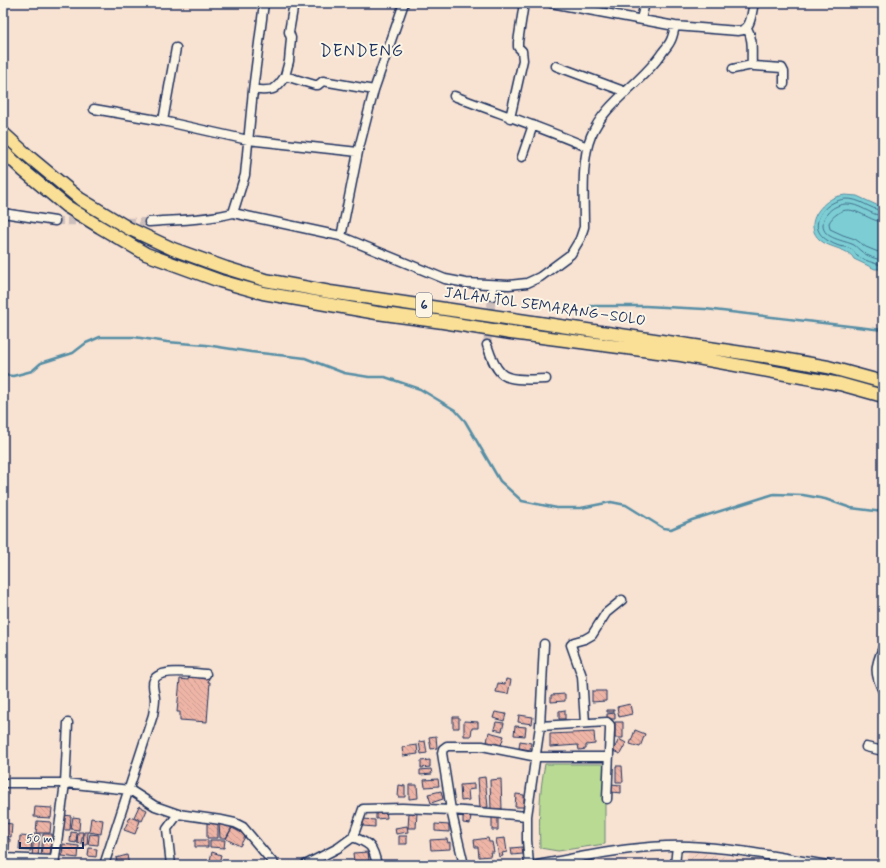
<svg xmlns="http://www.w3.org/2000/svg" width="886" height="868" viewBox="0 0 886 868" font-family="Mynerve,sans-serif">
<style>
.industrial{fill:url(#industrial-furrows)}
.green{fill:#b9da93;stroke:#6a8478}
.water{fill:#7dced4;stroke:#568ea5}
.lines{fill:none;stroke-linecap:round;stroke-linejoin:round}
.shore{stroke:#426f8d;stroke-width:1}
.stream{stroke:#568ea5;stroke-width:2.5}
.building{fill:url(#building-back-hatch);stroke:#1b2f5e}
.minor-tunnel{stroke:#ccbebb;stroke-width:8;stroke-dasharray:8 4;stroke-linecap:butt}
.minor-casing{stroke:#1b2f5e;stroke-width:11}
.highway-casing{stroke:#1b2f5e;stroke-width:15}
.minor{stroke:#fcf5e5;stroke-width:8}
.highway{stroke:#fadf96;stroke-width:12}
.labels{text-anchor:middle;dominant-baseline:central;stroke-width:4;stroke-linejoin:round;paint-order:stroke}
.shield{fill:#fcf5e5;stroke:#5e6a86;stroke-width:1}
.shield-label{font-size:14px;font-weight:bold;fill:#1b2f5e}
.street-label{font-size:15px;fill:#1b2f5e;stroke:#fcf5e5}
.quarter-label{font-size:17px;letter-spacing:1px;fill:#1b2f5e;stroke:#fcf5e5}
</style>
<defs>
<pattern id="industrial-furrows" width="10" height="10" patternUnits="userSpaceOnUse"><rect width="10" height="10" fill="#f5d4c5"/><path d="M-1 1l2-2M0 10L10 0M9 11l2-2" fill="none" stroke="#d1b6ac"/></pattern>
<pattern id="building-back-hatch" width="6" height="6" patternUnits="userSpaceOnUse"><rect width="6" height="6" fill="#eeb5a6"/><path d="M-1 5l2 2M0 0l6 6M5-1l2 2" fill="none" stroke="#cc9c91"/></pattern>
</defs>
<rect width="100%" height="100%" fill="#f8e2d2"/>
<filter id="ink" filterUnits="userSpaceOnUse"><feTurbulence type="fractalNoise" baseFrequency=".025" numOctaves="2"/><feDisplacementMap in="SourceGraphic" scale="8" xChannelSelector="R" yChannelSelector="G"/><feConvolveMatrix kernelMatrix="1 2 1 2 8 2 1 2 1" color-interpolation-filters="sRGB"/></filter>
<g filter="url(#ink)">
<path class="industrial" d="M689,851L778,865H684Z"/>
<path class="green" d="M545,764H605V844L558,851L540,848C539,819 539,792 545,764Z"/>
<path class="water" d="M845,195L857,196L883,208V269H875L854,259C850,249 829,248 820,240C804,226 818,206 833,198C837,196 841,196 845,195Z"/>
<g class="lines">
<path class="shore" d="M883,211C869,209 860,198 845,199C836,200 827,205 822,212C810,230 823,240 839,246C843,247 847,247 851,249C854,251 855,253 857,256C861,259 878,265 883,265
M883,216C869,215 860,203 845,204C838,205 831,208 827,214C824,217 823,221 823,225C823,239 844,240 854,245C857,247 858,249 861,251C865,255 877,260 883,260
M883,222C867,221 852,202 837,214C833,217 831,219 829,223L830,229L843,235L855,239L866,247L883,254"/>
<path class="stream" d="M590,306H645L705,309L883,330
M3,375L13,376L32,371L41,363L73,353L86,343L100,337H134L167,342L206,345L251,352L297,357L305,358L344,373L369,377H385L420,389L455,410L465,421L500,481L522,501L557,508H581L611,502L626,505L663,528L671,529L692,520L774,494L803,495L825,499L851,508L883,512"/>
</g>
<path class="building" d="M189,676L209,678L208,682H210L207,722L180,720V712H177L180,679L188,680Z
M506,679L511,680L508,694L496,692L498,683L505,684Z
M592,691H606V701L592,702Z
M565,694V701L551,702V695Z
M630,704L632,714L619,717L617,707Z
M565,710V719H559V711Z
M607,710H614V712H607Z
M495,712L506,714L504,721L493,718Z
M615,713V719H607V714Z
M519,715L533,717L532,724L518,722Z
M453,717H459V728H453Z
M464,721L478,722V728H472L471,736H464Z
M496,722L504,723L502,731L494,729Z
M615,722H623V738H615Z
M515,726L526,727L525,736L514,735Z
M635,730L645,734L640,747L630,744Z
M489,732L504,736L501,745L487,742Z
M594,732L595,744L586,745V749L579,750L578,745L550,747V734Z
M436,736L437,748L431,749L429,737Z
M619,739L626,743L620,754L613,751Z
M425,741L427,753L421,754L419,742Z
M520,741L531,743L530,750L519,748Z
M417,745L418,754L403,756L402,747Z
M430,760V767L421,768V761Z
M616,766H622L623,782H616Z
M431,769L432,774L420,775V770Z
M485,777L488,807L480,808L478,778Z
M438,779L439,786L425,787L424,780Z
M501,779L502,809H491L490,780Z
M474,784V789L468,790L469,800L461,801L460,785Z
M611,784L621,785V793L611,792Z
M399,785L405,786V797H398Z
M409,785H417L418,798L409,799Z
M441,791L443,799L431,803L428,794Z
M516,794L524,795V807H515Z
M139,806L147,810L142,821L134,817Z
M35,807L52,808L51,818L34,817Z
M386,811L387,818L376,819V812Z
M409,812L417,813L416,828H408Z
M64,815L71,816L70,830H63Z
M463,815H471L470,824L463,823Z
M492,816H498V830H492Z
M73,817L80,818L79,830L71,829Z
M130,817L140,821L135,834L124,830Z
M91,818L103,820L101,834L89,832Z
M363,819L375,820V827L363,826Z
M37,821L51,822L50,833H36Z
M5,823L12,824L11,837L4,836Z
M207,823H218V838H207Z
M219,823H231V829L226,838H220Z
M435,824L449,825V832L435,831Z
M407,826L408,832L396,834L395,828Z
M232,828L246,835L240,846L226,839Z
M71,832L77,833L76,843L70,842Z
M78,832H83L81,844L77,843Z
M84,832H88L87,845H83Z
M34,834H40L38,858L32,857Z
M43,834H52L50,858L41,857Z
M90,834L99,835L98,845L88,844Z
M20,836L32,837L31,851L19,850Z
M399,836H407V844H399Z
M3,838L10,839L9,851L3,850Z
M488,838L489,842H492L494,852H490L491,856L479,857L478,847H475L474,840Z
M505,838L507,852L502,853L503,856L499,857L496,839Z
M447,839L448,843L450,842V849L431,850L430,840Z
M195,840H208V847H195Z
M210,840H225L224,848L210,847Z
M63,844L79,846L78,858L62,856Z
M522,847L523,854L512,855L511,848Z
M89,848L97,849L96,857L88,856Z
M212,852L221,855L219,863L210,860Z
M368,852L369,861L354,862L353,853Z
M127,855L129,865H118L116,858Z
M444,860V865H438L437,861Z
M226,861L239,865H225Z
M389,862L390,865H379V863Z"/>
<g class="lines">
<path class="minor-tunnel" d="M55,221L149,222
M487,345L492,296"/>
<g class="minor-casing">
<path id="minor" d="M294,3L289,32L291,38L289,61L285,76L315,85H318L323,81L374,90
M551,3L675,26L738,31C752,30 751,14 754,3
M641,19L645,3
M747,28C754,40 751,52 752,65L754,66L782,68L784,72V84
M556,66L626,92
M733,69L752,65
M253,90C272,90 274,93 285,76
M454,96C498,113 543,128 587,147
M94,109L163,121L248,140L358,152
M510,118L523,60L522,51L518,47V42L524,3
M163,121L176,48
M522,157L533,125
M3,213L55,221
M233,213L340,236L342,232L358,152L374,90L404,3
M149,222C177,220 205,220 233,213L245,175L253,90L264,3
M340,236L445,279L466,283L509,285L527,283L540,277L571,254L580,239L584,227C584,201 581,159 591,136C605,102 642,83 662,53C665,49 669,45 671,40C673,36 674,30 675,26
M492,296L493,285
M487,345C490,354 494,367 501,373C509,382 534,379 546,379
M883,648C875,666 874,673 883,691
M585,723L582,676L571,645L574,642L585,639L592,635L606,613L622,600
M540,726L607,722L610,725V730L607,799
M866,747L883,751
M3,783H65L130,790L155,806L178,814L221,820L235,823L243,827L275,865
M353,837C371,844 373,846 377,865
M3,858L54,860
M54,865L65,783L68,723
M104,865L153,715C154,709 155,704 155,699C155,693 151,685 154,680C159,668 195,673 206,674
M171,865L167,829L178,814
M305,865L338,848L353,837L363,809L402,808L451,810L527,816
M464,865L451,810L442,753L443,749L447,746H482L537,757H609
M529,865L527,840V816L540,726L544,644
M538,865C588,856 639,844 689,846C736,848 782,858 828,865
M675,865L677,846"/>
</g>
<g class="highway-casing">
<path id="highway" d="M3,133L27,155L80,199L128,228L173,249L226,268L265,280L330,292L777,358L828,367L883,382
M3,151L24,171L66,206L100,227L146,254L220,281L263,293L377,313L443,322L511,333L681,355L840,384L883,396"/>
</g>
<use href="#minor" class="minor"/>
<use href="#highway" class="highway"/>
</g>
</g>
<g class="labels">
<rect class="shield" x="416" y="293" width="16" height="24" rx="3"/>
<g class="shield-label">
<text x="424" y="305">6</text>
</g>
<g class="street-label">
<text transform="translate(545 307) rotate(8)">JALAN TOL SEMARANG–SOLO</text>
</g>
<g class="quarter-label">
<text x="362" y="51">DENDENG</text>
</g>
</g>
<rect width="886" height="868" fill="none" stroke="#fcf5e5" stroke-width="16"/>
<rect x="8" y="8" width="870" height="852" fill="none" stroke="#1b2f5e" stroke-width="1.5" filter="url(#ink)"/>
<path d="M20 842v6h63v-6" fill="none" stroke="#1b2f5e" stroke-width="2"/>
<text x="26" y="842" font-size="12" fill="#1b2f5e" stroke="#fcf5e5" stroke-width="3" paint-order="stroke">50 m</text>
</svg>
